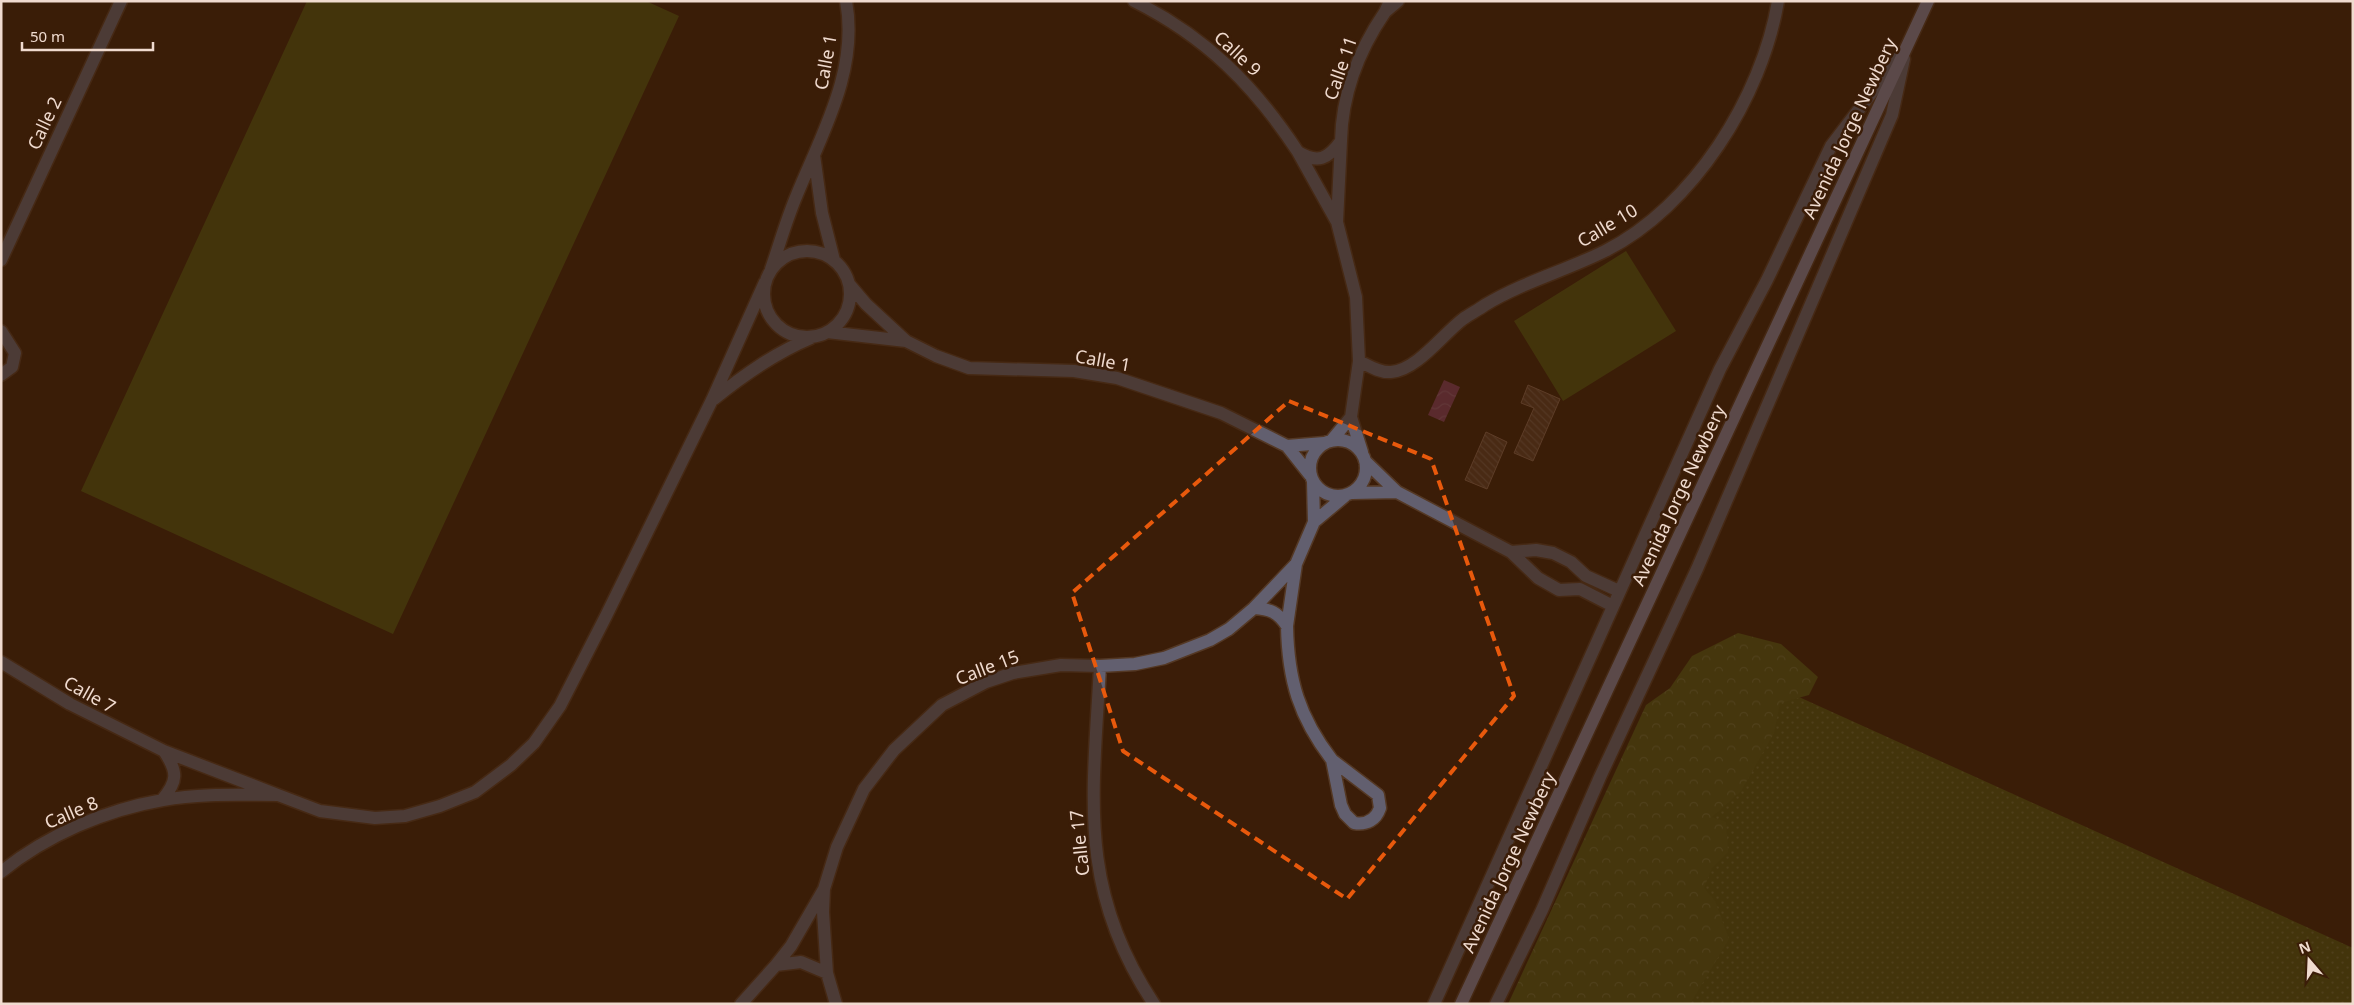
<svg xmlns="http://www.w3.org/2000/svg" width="2354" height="1005" viewBox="0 0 2354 1005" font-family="'Noto Sans',sans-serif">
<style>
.grass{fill:url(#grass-dots)}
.forest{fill:url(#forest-crowns)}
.garden{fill:#4f5111}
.water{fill:url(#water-waves)}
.building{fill:url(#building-back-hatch);stroke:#87634d}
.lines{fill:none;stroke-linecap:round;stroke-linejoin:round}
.minor-casing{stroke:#543824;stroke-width:15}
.secondary-casing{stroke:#543824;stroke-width:15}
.minor{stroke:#625f6f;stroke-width:12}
.secondary{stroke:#837f99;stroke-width:12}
.marked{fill:none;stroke:#e8590c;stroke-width:4;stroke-dasharray:10 6;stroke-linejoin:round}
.labels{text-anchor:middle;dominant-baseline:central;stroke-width:5;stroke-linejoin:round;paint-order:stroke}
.street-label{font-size:18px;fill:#f0dbcf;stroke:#3b1d08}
</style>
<defs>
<pattern id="grass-dots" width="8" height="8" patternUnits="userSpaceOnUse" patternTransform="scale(1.25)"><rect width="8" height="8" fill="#4f5111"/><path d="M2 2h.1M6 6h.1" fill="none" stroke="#696933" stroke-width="1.8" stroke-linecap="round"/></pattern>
<pattern id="forest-crowns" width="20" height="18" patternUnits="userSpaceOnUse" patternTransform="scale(1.25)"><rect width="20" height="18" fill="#525414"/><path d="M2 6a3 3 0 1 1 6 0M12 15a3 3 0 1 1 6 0" fill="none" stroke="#6b6c35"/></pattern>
<pattern id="water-waves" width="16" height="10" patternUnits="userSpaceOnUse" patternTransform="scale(1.25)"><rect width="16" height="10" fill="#803a5c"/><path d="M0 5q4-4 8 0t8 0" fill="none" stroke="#925672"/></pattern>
<pattern id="building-back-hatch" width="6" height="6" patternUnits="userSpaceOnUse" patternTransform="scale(1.25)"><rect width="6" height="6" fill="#5b3a25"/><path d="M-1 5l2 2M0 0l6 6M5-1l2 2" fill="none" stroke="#735644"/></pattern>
</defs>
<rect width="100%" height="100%" fill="#3b1d08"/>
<path class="grass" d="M1702,653L2353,948V1004H1540Z"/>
<path class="forest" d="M1738,633L1781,644L1818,677L1809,695L1780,703L1774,733L1741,791L1712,817L1726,822L1728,852L1712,868L1704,888L1715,901L1729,939L1690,1004H1508L1646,705L1670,688L1692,656Z"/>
<path class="garden" d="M307,1H646L679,16L393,634L81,491Z
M1626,251L1676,331L1563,401L1514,321Z"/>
<path class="water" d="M1444,380L1460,387L1444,422L1428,415Z"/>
<path class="building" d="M1528,385L1560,399L1533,461L1514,453L1534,408L1521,403Z
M1486,432L1507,442L1487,489L1465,480Z"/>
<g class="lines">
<g class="minor-casing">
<path id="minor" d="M1134,1C1206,37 1254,85 1298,152
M1390,1L1385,12L1398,1
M1341,141C1342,93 1359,50 1385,12
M814,155L822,213L834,260
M1337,222L1341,141C1328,159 1318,164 1298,152L1337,222L1356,297L1359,361L1351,417
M764 294a43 43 0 1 1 86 0a43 43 0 1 1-86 0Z
M1,260L121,1
M771,269C779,246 786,221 796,197C821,135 859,71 846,1
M1,331L15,353L12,367L1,375
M827,332L906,341L866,304L849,284
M906,341L936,356L969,368L1074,371L1117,378L1221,413L1287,446
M1359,361C1369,366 1380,373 1391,372C1417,370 1442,335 1463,319C1470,314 1478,310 1485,305C1523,282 1565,271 1605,251C1693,207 1762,97 1778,1
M714,399C745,374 775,353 811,338
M1310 468a28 28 0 1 1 56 0a28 28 0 1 1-56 0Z
M1331,441L1351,417L1362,452
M1310,475L1287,446L1324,443
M1313,482L1314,522L1345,496
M1397,492L1511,552
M1352,493L1397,492L1365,461
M1296,564L1254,608C1270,609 1278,612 1287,626L1296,564L1314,522
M1613,606L1580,589L1559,590L1538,578L1511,552L1536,550L1553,553L1571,562L1586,576L1619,591
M1287,626C1288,680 1299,717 1332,760
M1,662L70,704L164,751
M1100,666C1093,796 1077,889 1154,1004
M1332,760L1378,795L1380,808C1376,820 1367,825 1354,823L1345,814L1341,805Z
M278,795L320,811L375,818L405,816L440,806L475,792L511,765L534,743L560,706L606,616L712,400L765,282
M1,872C47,835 105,810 163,800C201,793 240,795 278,795L164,751C178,772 178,781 162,800
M824,889L823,912L827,973L801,962L776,965L791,946L824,889L837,847L864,789L894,750L942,705L986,682L1013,673L1061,665L1100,666L1135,664L1164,658L1210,640L1229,629L1254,608
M827,973L836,1004
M741,1004L776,965
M1434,1004L1720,369L1767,280L1831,146L1899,57
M1496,1004L1542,910L1600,777L1697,569L1774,390L1892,115L1904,59"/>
</g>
<g class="secondary-casing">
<path id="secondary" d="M1461,1004L1928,1"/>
</g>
<use href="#minor" class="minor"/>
<use href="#secondary" class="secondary"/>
</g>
<path d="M0 0H2354V1005H0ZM1289,401L1431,459L1514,696L1347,899L1123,751L1072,593Z" fill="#3b1d08" fill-opacity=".55" fill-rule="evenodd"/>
<path class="marked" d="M1289,401L1431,459L1514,696L1347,899L1123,751L1072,593Z"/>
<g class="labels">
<g class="street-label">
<text transform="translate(1238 53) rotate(43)">Calle 9</text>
<text transform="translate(825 62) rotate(-80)">Calle 1</text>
<text transform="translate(1340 68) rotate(-71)">Calle 11</text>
<text transform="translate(44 123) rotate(-65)">Calle 2</text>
<text transform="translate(1849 128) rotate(-65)">Avenida Jorge Newbery</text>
<text transform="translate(1607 225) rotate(-31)">Calle 10</text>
<text transform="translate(1103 360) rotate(10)">Calle 1</text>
<text transform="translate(1678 495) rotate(-65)">Avenida Jorge Newbery</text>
<text transform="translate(987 667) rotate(-21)">Calle 15</text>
<text transform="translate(90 694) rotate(29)">Calle 7</text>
<text transform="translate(71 812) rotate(-23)">Calle 8</text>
<text transform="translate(1079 843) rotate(-96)">Calle 17</text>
<text transform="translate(1508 862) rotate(-65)">Avenida Jorge Newbery</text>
</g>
</g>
<rect width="2354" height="1005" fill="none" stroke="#f0dbcf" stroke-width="5"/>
<g transform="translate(2309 960) rotate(341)" stroke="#3b1d08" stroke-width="4" paint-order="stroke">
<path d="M0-4L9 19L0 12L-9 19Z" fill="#f0dbcf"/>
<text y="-8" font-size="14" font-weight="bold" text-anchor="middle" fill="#f0dbcf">N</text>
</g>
<path d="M22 42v8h131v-8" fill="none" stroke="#f0dbcf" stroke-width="2.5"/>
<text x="30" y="42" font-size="15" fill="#f0dbcf" stroke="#3b1d08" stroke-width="4" paint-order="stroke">50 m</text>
</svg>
